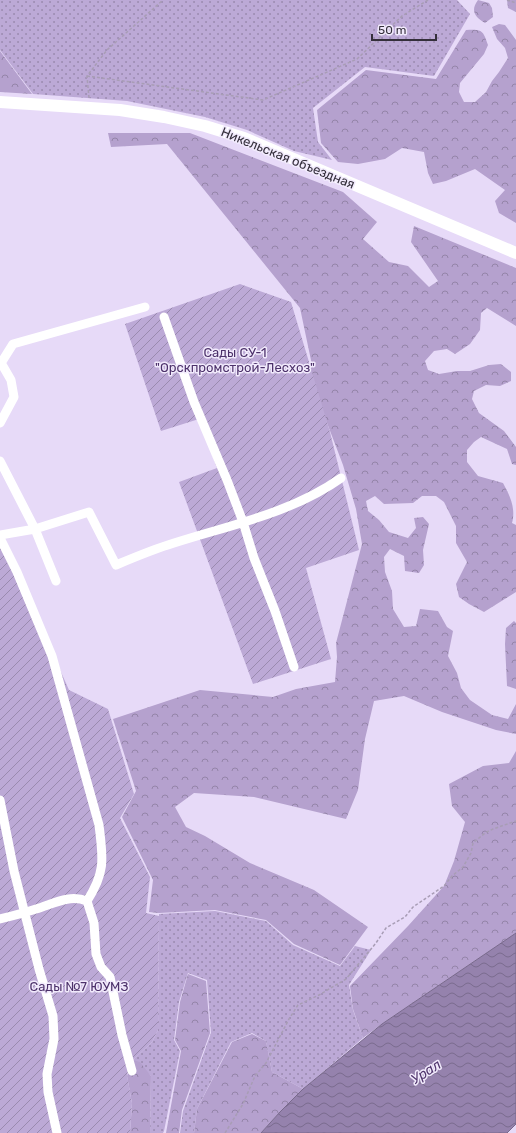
<svg xmlns="http://www.w3.org/2000/svg" width="516" height="1133" viewBox="0 0 516 1133" font-family="Rubik,sans-serif">
<style>
.grass{fill:url(#grass-dots)}
.forest{fill:url(#forest-crowns)}
.garden{fill:url(#garden-furrows)}
.water{fill:url(#water-waves);stroke:#78698b}
.lines{fill:none;stroke-linecap:round;stroke-linejoin:round}
.path{stroke:#a89db5;stroke-width:1.5;stroke-dasharray:3 2;stroke-linecap:butt}
.minor{stroke:#fff;stroke-width:9}
.major{stroke:#fff;stroke-width:12}
.labels{text-anchor:middle;dominant-baseline:central;stroke-width:3;stroke-linejoin:round;paint-order:stroke}
.street-label{font-size:13px;fill:#342f3b;stroke:#f1eafc}
.park-label{font-size:13px;fill:#4c316a;stroke:#f1eafc}
.water-label{font-size:14px;font-style:italic;fill:#50356d;stroke:#f1eafc}
</style>
<defs>
<pattern id="grass-dots" width="8" height="8" patternUnits="userSpaceOnUse"><rect width="8" height="8" fill="#bca9d6"/><path d="M2 2h.1M6 6h.1" fill="none" stroke="#9a8aaf" stroke-width="1.8" stroke-linecap="round"/></pattern>
<pattern id="forest-crowns" width="20" height="18" patternUnits="userSpaceOnUse"><rect width="20" height="18" fill="#b5a1ce"/><path d="M2 6a3 3 0 1 1 6 0M12 15a3 3 0 1 1 6 0" fill="none" stroke="#9484a8"/></pattern>
<pattern id="garden-furrows" width="10" height="10" patternUnits="userSpaceOnUse"><rect width="10" height="10" fill="#bca9d6"/><path d="M-1 1l2-2M0 10L10 0M9 11l2-2" fill="none" stroke="#9a8aaf"/></pattern>
<pattern id="water-waves" width="16" height="10" patternUnits="userSpaceOnUse"><rect width="16" height="10" fill="#9582ad"/><path d="M0 5q4-4 8 0t8 0" fill="none" stroke="#7a6b8e"/></pattern>
</defs>
<rect width="100%" height="100%" fill="#e7daf8"/>
<path class="grass" d="M0,0H457L470,14L434,76L365,67L313,108L318,142L332,160L294,151L247,130L205,117L127,101L33,94L0,50Z
M215,911L266,921L293,945L340,966L355,946L371,950L349,985L353,1010L363,1038L303,1089L272,1072L266,1041L252,1033L231,1042L197,1109L194,1133H180L183,1111L211,1033L207,980L188,973L179,1002L174,1040L180,1051L164,1131L163,1133H150L151,1076L133,1060L152,1042L158,1030L159,914Z"/>
<path class="forest" d="M478,0L489,3L492,8L493,17L485,23C475,17 470,11 478,0Z
M507,0H516V12L508,8Z
M499,24L505,25L516,40V223L499,213L495,201L505,190L475,169L446,181L433,184L428,173L424,152L402,148L385,159L358,164L338,162L321,143L317,110L366,70L436,79L466,30C482,29 483,30 488,45L484,54L460,83L459,92L464,102H475L486,92L492,81L499,72L508,58L505,48L497,39L492,27Z
M0,51L32,94L0,92Z
M108,133H190L343,192L377,222L363,239L389,262L408,266L429,287L438,281L411,242L414,226L516,268V326L487,308L481,313L480,330L470,344L455,354L447,349L434,351L425,361L428,370L439,374L457,371H470L489,365L501,364L511,372V381L500,386L486,385L474,391L472,399L479,413L504,431L516,447V465L512,464L507,449L481,437L474,442L467,450V462L478,476L503,483C510,496 516,508 512,523L516,525V592L484,612L469,604L459,597L456,584L467,562L456,543V526L444,502L436,496H422L413,503L384,504L375,496L366,501L368,511L379,520L389,532L408,538L416,528L414,518L423,517L429,524L423,550L424,565L419,573L405,571L404,556L390,549L384,557L385,572L392,591L393,609L404,627L416,626L420,609L438,611L447,627L453,631L448,656L457,673L461,688L470,700L492,715L508,719L516,704V734L496,730L442,712L404,696L374,701L365,739L358,790L346,819L254,797L194,793L175,807L186,827L205,836L250,863L314,890L368,927L340,965L294,944L266,920L215,910L159,913L149,912L153,880L122,817L136,791L113,719L200,690L273,697L296,689L335,682L337,657L336,643L362,544L356,509L343,465L308,373L312,365L300,308L167,144L111,147Z
M514,621L516,623V689L507,686L505,644L506,628Z
M516,751V933L382,1024L363,1038L353,1009L350,986L408,926L444,886L454,861L465,822L452,806L449,784L483,766L509,763Z
M188,974L206,981L210,1033L182,1110L179,1133H166L181,1051L175,1040L180,1002Z
M252,1034L266,1041L272,1072L303,1089L280,1112L261,1133H194L197,1109L232,1042Z
M133,1060L140,1062L151,1076L150,1133H130L132,1103L127,1076Z"/>
<path class="garden" d="M240,284L291,302L330,432L359,550L306,568L331,659L253,684L179,482L217,468L199,419L161,431L125,324Z
M0,535L69,690L108,709L134,794L120,818L150,877L146,913L159,916L158,1030L152,1042L133,1060L127,1075L132,1103L130,1133H0Z"/>
<path class="water" d="M516,933V1124L507,1133H261L280,1112L303,1089L382,1024Z"/>
<g class="lines">
<path class="path" d="M507,0L516,3
M87,76L263,100L357,59L402,16L428,0
M89,98L87,76L107,50L163,0
M225,1133L243,1104L255,1076L266,1063L289,1019L298,1005L319,995L346,979L376,943L386,928L405,917L413,907L444,886L452,876L463,867L471,853L473,843L485,833L493,829L516,821"/>
<path class="minor" d="M164,317L194,402L227,480L243,522L254,558L275,611L294,667
M0,361L11,380L14,397L0,423
M1,363L13,344L145,307
M0,461L35,529L56,581
M0,535L35,529L89,512L116,565C135,557 154,549 174,543C230,525 292,513 341,478
M0,538L17,572L52,656L99,825C103,858 106,872 87,901L94,923L96,954L101,967L110,977L122,1035L132,1071
M0,800L14,871L39,969L53,1016L54,1039L47,1074L48,1092L57,1133
M0,919C12,916 24,913 36,909C53,904 69,894 87,901"/>
<path class="major" d="M0,102L120,110L164,117L205,126L244,138L516,253"/>
</g>
<g class="labels">
<g class="street-label">
<text transform="translate(288 158) rotate(22)">Никельская объездная</text>
</g>
<g class="park-label">
<text x="235" y="352">Сады СУ-1<tspan x="235" dy="15">"Орскпромстрой-Лесхоз"</tspan></text>
<text x="79" y="986">Сады №7 ЮУМЗ</text>
</g>
<g class="water-label">
<text transform="translate(426 1072) rotate(-33)">Урал</text>
</g>
</g>
<path d="M372 34v6h64v-6" fill="none" stroke="#342f3b" stroke-width="2"/>
<text x="378" y="34" font-size="12" fill="#342f3b" stroke="#f1eafc" stroke-width="3" paint-order="stroke">50 m</text>
</svg>
